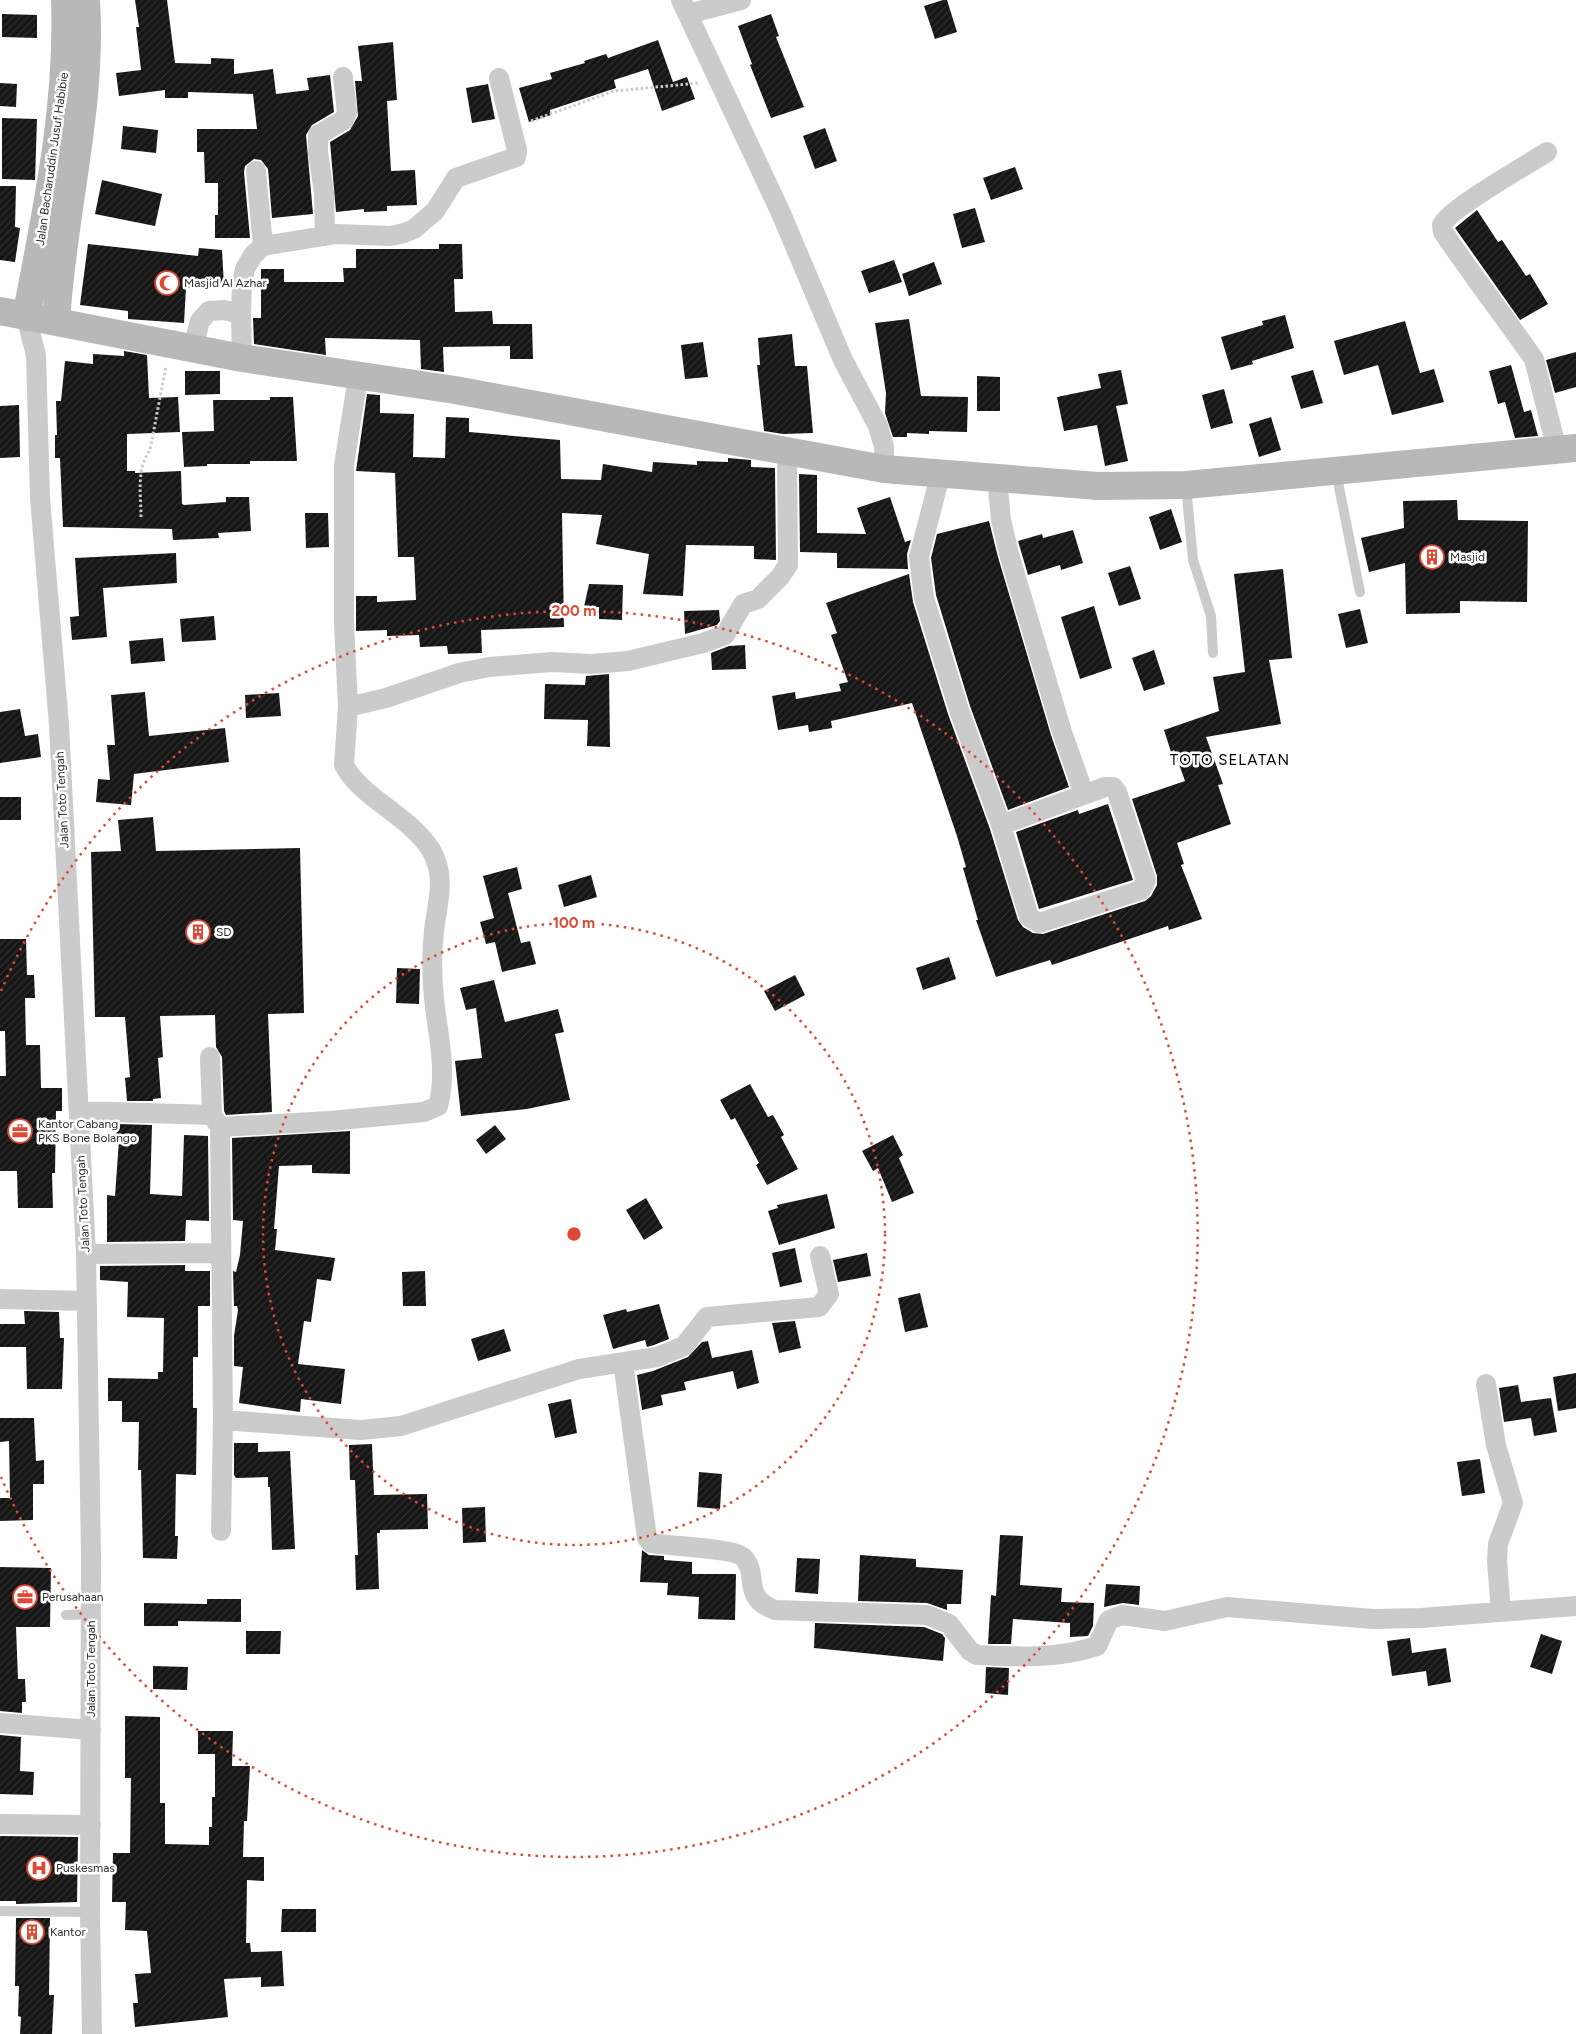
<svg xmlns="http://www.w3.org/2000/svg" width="1576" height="2034" viewBox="0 0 1576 2034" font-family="Figtree,sans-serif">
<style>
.building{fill:url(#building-hatch)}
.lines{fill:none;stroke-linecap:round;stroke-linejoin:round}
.path{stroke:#cbcbcb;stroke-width:3;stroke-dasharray:2.5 2.5;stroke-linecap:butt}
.service{stroke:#cbcbcb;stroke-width:10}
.minor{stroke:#cbcbcb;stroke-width:20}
.secondary{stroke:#b8b8b8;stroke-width:28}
.ring{fill:none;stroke:#de4936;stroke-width:2.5;stroke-dasharray:2.5 5}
.labels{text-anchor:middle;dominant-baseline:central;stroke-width:5;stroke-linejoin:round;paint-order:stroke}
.street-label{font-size:12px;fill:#2e2e2e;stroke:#fff}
.poi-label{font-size:12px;fill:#2e2e2e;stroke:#fff;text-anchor:start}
.quarter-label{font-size:15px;letter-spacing:1px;fill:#000;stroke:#fff}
.centre{fill:#de4936;stroke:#fff;stroke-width:2.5}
.ring-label{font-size:15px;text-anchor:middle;font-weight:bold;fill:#de4936;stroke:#fff;stroke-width:5;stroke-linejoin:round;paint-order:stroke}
</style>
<defs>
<pattern id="building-hatch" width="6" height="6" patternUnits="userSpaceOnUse" patternTransform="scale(1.25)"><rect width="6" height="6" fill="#151515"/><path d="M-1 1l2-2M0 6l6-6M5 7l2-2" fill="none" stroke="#2f2f2f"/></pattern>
</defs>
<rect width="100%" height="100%" fill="#fff"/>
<path class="building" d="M135,0H167L175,63L211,64V58L234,59V74L273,69L276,94L309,90L307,78L330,75L334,112L312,125L306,135L313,214L272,218L268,169L261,160L254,159L245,166L244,172L250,238H215V215H218V183H205L204,152H197V129H257L253,94L188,92V98H165V90L119,96L116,73L141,70L136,27H139Z
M943,0H947L957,32L935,39L924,6Z
M2,14L37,15V38L2,37Z
M771,14L779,36L776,37L804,107L771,118L750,65L752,64L738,26Z
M658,40L673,82L687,77L695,99L662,111L648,69L614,80L616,88L550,110L551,115L529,122L519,88L552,79L550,73L585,63L584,61L606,54L608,58Z
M393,42L397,100L387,101L391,171L415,170L417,205L387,206V211L364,212V209L336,212L330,142L350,130L358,116L355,81H362L358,46Z
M0,83L17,84L16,107L0,106Z
M488,84L495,119L472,123L466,88Z
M2,118L37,119L35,180L2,179Z
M123,126L158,130L156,153L121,149Z
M825,128L837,161L815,169L803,136Z
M1015,167L1023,189L991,200L983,178Z
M102,180L162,194L155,226L95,214Z
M0,186H16L15,227L20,228L15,262L0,260Z
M975,208L985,242L962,248L953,214Z
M1477,210L1498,242L1502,240L1526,276L1530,274L1548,304L1520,320L1455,228Z
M88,244L198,256L199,248L222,250L224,286L186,288L184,323L128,319V311L80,305Z
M439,244H462L463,279H454L455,312L492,311L493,324H532L533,359H510V346L443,347L444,372L421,369L420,340L325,338L326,355L254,344L253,318H261V269H284V282H344L343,268H356V249H439Z
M894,260L902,282L869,293L861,271Z
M934,262L942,284L909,296L902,274Z
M1285,315L1294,348L1252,361L1253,364L1231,370L1221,337L1263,325L1262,321Z
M909,319L921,396L968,397L967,432L929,431V434L907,433V437H893L885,413L886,393L875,323Z
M1405,321L1420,373L1434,369L1444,402L1392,415L1378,365L1344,375L1334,341Z
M792,334L795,366H807L813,433L783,434L764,431L757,365H760L758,338Z
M703,342L708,377L685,379L681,345Z
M124,351L147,355L149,398L178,397L180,432L127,434V471H135V473L181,471L182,504L184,505L226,502V497H249L251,531L218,533L219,538L173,540L172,529L63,527L60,458H55V435H57L56,401H61L65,361L93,364V354L124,356Z
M1576,352V387L1555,393L1546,360Z
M1511,365L1524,412L1531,410L1538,436L1515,438L1505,402L1498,404L1489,371Z
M1121,370L1128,404L1116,406L1128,461L1105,466L1097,425L1064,431L1057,397L1101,388L1098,374Z
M1313,370L1323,403L1301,409L1291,376Z
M185,371H220V394L185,395Z
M977,376L1000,377V411H977Z
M1224,389L1233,423L1211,429L1202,395Z
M367,394L380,395V413L414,414L413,457L445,458L446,417L469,418V432L560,440L561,479L601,480L603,464L652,472L653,462L697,465V461L728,462V458L751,460V467L775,468L776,560L754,559V546L686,545L683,596L643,594L649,554L596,544L602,515L562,513L564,627L481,630L482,653L448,654L447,646L420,647L419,635L387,636V630L356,631V596H377V602L416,600L414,557H398L395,473L356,471Z
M270,397H293L297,461H250V464H207V466L184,467L182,432L214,431L213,400H270Z
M19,405L20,457L0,458V406Z
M1271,417L1281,450L1259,457L1249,424Z
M799,474L817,475V533L866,534L857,508L890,497L905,542L911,540L907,554L908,569L837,568V553L800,552Z
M1457,500L1458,520L1528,521L1527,602L1460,601V613L1406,614L1405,563L1369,572L1361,538L1404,528L1403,501Z
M1171,509L1182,542L1160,550L1149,517Z
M305,513H328L329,547L306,548Z
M989,521L998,557L1051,735L1069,787L1008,810L970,706L936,595L931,558L937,534Z
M1073,530L1083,563L1061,570L1060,565L1028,575L1018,541L1042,534L1043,538Z
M176,553L177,583L103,588L107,637L72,640L70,617L79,616L75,558Z
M1130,566L1141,599L1119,606L1108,573Z
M1283,569L1292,658L1269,660L1281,724L1206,737L1223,784L1218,785L1231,824L1177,843L1184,864L1181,865L1202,919L1169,930L1168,926L1052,965L1050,960L996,977L976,920H978L963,868L966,867L957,836L912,703L831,721L832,728L809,732L808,725L778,730L772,696L795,692L796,699L841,691L839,684L848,682L831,635L837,633L826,603L909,574L913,602L948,714L990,829L1018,920L1023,927L1033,933L1043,934L1145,901L1151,896L1157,885V876L1132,799L1185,781L1174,750L1171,752L1164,730L1219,711L1213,677L1245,672L1234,574Z
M589,584L623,585L622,620L599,619V607H584Z
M1094,606L1112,668L1080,679L1061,617Z
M1360,609L1368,643L1346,648L1338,614Z
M719,610L720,621L717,625L685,634L684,611Z
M214,616L216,640L182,642L180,619Z
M163,638L165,661L131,664L129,641Z
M745,645L746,669L712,670L711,653L729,646Z
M1154,650L1165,684L1144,691L1132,658Z
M609,674L610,747L587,746L588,720L544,719L545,684L585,685L586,676Z
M145,692L149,736L225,728L229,762L134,774L131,805L96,802L98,779L110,780L107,745H115L111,695Z
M279,693L281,716L246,718L245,695Z
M20,709L25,736L38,734L41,757L0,763V712Z
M0,797H21V820H0Z
M1108,804L1133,880L1039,909L1016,832L1078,810L1079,814Z
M153,817L156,851L300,848L304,1013L268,1014L272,1112L226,1115L224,1111L222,1057L216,1047L215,1015L160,1016L163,1057L158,1058L161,1098L153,1099V1101H127L125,1078L130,1077L125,1017H95L91,852L121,851L118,820Z
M517,867L522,889L508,893L521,943L530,941L536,964L502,972L495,942L486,944L480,922L494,918L483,876Z
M591,875L597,897L564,907L558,885Z
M0,939H26L27,975H34L35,998H25L26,1045H40L41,1088H62V1111H56L55,1173H52L53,1208H18L17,1171H0V1076H6L5,1031H0Z
M949,957L956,979L923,990L916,968Z
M397,968L420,969L419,1004L396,1003Z
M795,975L805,995L775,1011L764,991Z
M494,980L505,1022L558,1009L564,1032L555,1034L570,1100L527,1109L461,1116L455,1061L482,1058L476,1008L466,1010L460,988Z
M750,1084L768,1117L773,1115L784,1135L781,1137L798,1169L767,1185L756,1165L759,1163L735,1118L731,1120L720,1100Z
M117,1124L152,1125L150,1194L182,1196L184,1135L208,1136L209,1221L186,1220L185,1241L107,1242V1195L115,1196L119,1140H116Z
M495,1125L506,1139L486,1154L476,1140Z
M350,1131V1174L312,1173V1165L279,1166L274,1229H277L275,1250L335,1258L331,1281L317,1279L311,1322L304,1321L298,1364L345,1369L341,1404L301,1399L300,1412L239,1403L243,1367L234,1366V1336L238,1310L237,1306H234L233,1271L236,1272L240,1255L243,1221L233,1220L232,1138Z
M893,1135L903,1155L899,1158L914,1193L892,1202L878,1168L873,1171L862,1151Z
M827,1194L835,1228L779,1245L768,1211L778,1208L777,1205Z
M646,1198L663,1228L644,1240L626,1210Z
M795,1248L802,1282L780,1287L772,1253Z
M867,1253L871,1276L838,1282L833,1260Z
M185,1265V1271H210V1306H198V1357H193V1408H197L196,1475L176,1474L175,1536H178L177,1559L143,1558L141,1470H138L139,1422H122V1401H108V1378L158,1379V1372H163L164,1318L127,1317L128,1282L100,1280V1266Z
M425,1271L426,1306H403L402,1272Z
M920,1293L928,1327L905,1332L898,1298Z
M659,1304L669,1339L654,1345L647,1347L645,1340L613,1349L603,1315L626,1309L627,1312Z
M24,1311L59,1312L60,1338H64L62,1389H27L26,1347H0V1324H25Z
M795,1321L801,1348L779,1353L772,1323Z
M504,1329L511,1351L478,1361L471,1339Z
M708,1341L712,1358L752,1350L759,1383L737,1389L733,1371L684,1382L686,1390L661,1395L663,1405L642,1410L637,1375L653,1371L688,1357L702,1342Z
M1576,1373V1408L1558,1411L1553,1377Z
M1518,1385L1521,1402L1551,1398L1557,1432L1534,1436L1531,1418L1504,1422L1499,1388Z
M571,1399L577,1433L555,1438L548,1404Z
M0,1418H34L36,1461L44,1460V1484H33V1520L0,1521V1498H10L9,1441L0,1442Z
M234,1443H258V1452L290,1451L295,1549L272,1550L270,1487H268V1477L236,1478L234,1475Z
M372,1444L374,1495L427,1494L428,1529L380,1530V1533H377L379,1589L356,1590L355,1555H358L355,1480H350L349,1445Z
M1480,1459L1485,1493L1462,1496L1457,1462Z
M699,1472L722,1474L720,1509L697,1507Z
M485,1507L486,1542L463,1543L462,1508Z
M1000,1535L1023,1536L1020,1585L1062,1588L1061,1602L1094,1603L1093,1626L1088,1636L1070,1637V1623L1013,1619L1011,1644H988L991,1595L996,1596Z
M642,1550L649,1555L664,1556V1560L692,1562V1574H736L735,1620L698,1619L699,1597L667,1595L668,1583L640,1582Z
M860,1555L916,1559V1567L963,1570L961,1604H947V1610L927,1603L858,1601Z
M797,1558L820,1559L818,1594L795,1592Z
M0,1567L51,1568L50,1627H16L18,1679H25L26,1702H22V1713L0,1711Z
M1106,1584L1140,1586L1139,1605L1123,1603L1104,1607Z
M207,1599H241V1622L178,1621V1626H144V1603L207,1604Z
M815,1623L924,1627L942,1634L945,1638L943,1661L814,1648Z
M246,1631H281L280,1654H246Z
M1541,1634L1562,1641L1552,1674L1530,1667Z
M1410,1638L1412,1653L1446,1648L1451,1682L1428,1686L1426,1671L1392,1676L1387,1641Z
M153,1666L188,1667L187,1690L153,1689Z
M986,1667L1009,1668L1008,1695L985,1693Z
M125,1716L160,1717V1803H165V1844L209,1845V1827H212V1797H215V1754H198V1731H233L232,1766H250L247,1821H244L243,1857H264V1881L247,1880L246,1943H250L251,1952L282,1951L284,1986L261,1987V1977L224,1979L228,2017L135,2027L133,2003H138L135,1974L151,1973L147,1931L125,1930L126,1902H112L113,1853H130L131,1778H125Z
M0,1735L21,1737L20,1771L34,1772L33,1795L0,1794Z
M0,1836L78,1837L77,1902L16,1904V1901H0Z
M282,1909H316V1932H281Z
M16,1918H50L49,1995H54L52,2034H20L21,2017L18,2016L19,1986H15Z"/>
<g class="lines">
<path class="path" d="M531,121L614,91L699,83
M141,517C141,495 136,469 150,450L166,366"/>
<path class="service" d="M1336,472L1360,592
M1186,486L1193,560L1211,616L1213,653
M66,1615L91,1614
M0,1911L90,1912"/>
<path class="minor" d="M681,0L780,211L843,360L878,426L884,447V469
M688,14L741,0
M1547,152C1527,165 1450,208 1442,225L1443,232L1461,258L1534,359L1557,450
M256,171L263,246
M325,236L324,193L318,152V135L344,120L347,112L343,77
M26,317L36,355L40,498L59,725L86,1254L91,1554L90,1912L92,2034
M193,347L200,321L209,311L224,310L241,314
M242,358L241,314L242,283L245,269L253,255L263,246L336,234L391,236L404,233L414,229L435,211L456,178L516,157L517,150L499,78
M941,472L919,557L924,598L959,710L1001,825L1105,787H1113L1117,792L1146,880L1141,890L1039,923L1029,917L1001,825
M997,478L1001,520L1009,554L1062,732L1084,794
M348,707L386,698L459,673L489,667L552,662L591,664L628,661L703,643L725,635L743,604L758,599L780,577L788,565L787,450
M210,1057L212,1115
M79,1111L212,1115L220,1127L223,1420L221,1531
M220,1127L330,1121L424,1112L438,1106C447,1074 439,1039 435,1007C432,982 431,957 434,931C437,903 447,877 431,850C409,815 361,798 344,765L348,707L344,623V465L358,377
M86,1254L221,1253
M0,1299L87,1301
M623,1362L647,1538L651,1543C667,1546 734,1548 743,1557C760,1574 740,1597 775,1610L927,1615L949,1624L970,1651L977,1655C1017,1657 1058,1659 1097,1646L1109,1620L1122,1615L1165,1621L1227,1607L1373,1619L1421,1618L1576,1606
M1486,1384L1496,1445L1513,1503L1498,1544L1497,1561L1501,1612
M223,1420L361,1430L401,1426L579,1369L657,1357L684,1346L707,1317L819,1307L829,1294L820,1256
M0,1723L91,1730
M0,1824L91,1825"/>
<path class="secondary" d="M0,311L242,358L455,390L884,469L1098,486L1186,485L1576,448
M26,317C46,213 69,107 65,0
M56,322C62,215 93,108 86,0"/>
</g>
<g class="ring">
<circle cx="574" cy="1234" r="311"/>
<path d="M1 991A623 623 0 1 1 1 1477"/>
</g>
<defs>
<g id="mosque-ring" transform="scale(1.25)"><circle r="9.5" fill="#fff" stroke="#de4936" stroke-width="1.5"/><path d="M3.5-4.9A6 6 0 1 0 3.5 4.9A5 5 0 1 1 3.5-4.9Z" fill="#de4936"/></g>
<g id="building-ring" transform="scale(1.25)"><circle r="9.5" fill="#fff" stroke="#de4936" stroke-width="1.5"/><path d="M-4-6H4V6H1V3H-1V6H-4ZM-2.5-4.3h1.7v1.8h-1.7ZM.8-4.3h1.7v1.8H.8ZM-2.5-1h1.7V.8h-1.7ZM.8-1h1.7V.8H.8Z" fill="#de4936"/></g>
<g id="office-ring" transform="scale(1.25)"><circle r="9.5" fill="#fff" stroke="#de4936" stroke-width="1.5"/><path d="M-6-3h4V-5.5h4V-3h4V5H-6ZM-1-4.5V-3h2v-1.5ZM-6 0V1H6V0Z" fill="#de4936"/></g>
<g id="hospital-ring" transform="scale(1.25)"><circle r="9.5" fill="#fff" stroke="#de4936" stroke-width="1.5"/><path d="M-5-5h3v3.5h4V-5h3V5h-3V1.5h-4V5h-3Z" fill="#de4936"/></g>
</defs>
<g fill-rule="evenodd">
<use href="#mosque-ring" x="167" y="283"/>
<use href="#building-ring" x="1432" y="557"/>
<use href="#building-ring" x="198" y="932"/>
<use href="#office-ring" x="20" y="1131"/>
<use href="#office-ring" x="25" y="1597"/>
<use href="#hospital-ring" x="39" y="1868"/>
<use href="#building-ring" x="32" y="1932"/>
</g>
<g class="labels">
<g class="street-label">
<text transform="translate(52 159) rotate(-82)">Jalan Bacharuddin Jusuf Habibie</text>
<text transform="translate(62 800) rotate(-93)">Jalan Toto Tengah</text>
<text transform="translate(83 1204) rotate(-93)">Jalan Toto Tengah</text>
<text transform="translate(91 1669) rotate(-90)">Jalan Toto Tengah</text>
</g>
<g class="poi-label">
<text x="184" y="283">Masjid Al Azhar</text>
<text x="1450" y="557">Masjid</text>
<text x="216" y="932">SD</text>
<text x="38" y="1124">Kantor Cabang<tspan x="38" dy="14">PKS Bone Bolango</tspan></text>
<text x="42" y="1597">Perusahaan</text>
<text x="56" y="1868">Puskesmas</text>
<text x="50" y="1932">Kantor</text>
</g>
<g class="quarter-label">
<text x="1230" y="760">TOTO SELATAN</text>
</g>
</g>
<circle cx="574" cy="1234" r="8" class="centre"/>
<g class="ring-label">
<text x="574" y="616">200 m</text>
<text x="574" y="928">100 m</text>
</g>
</svg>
